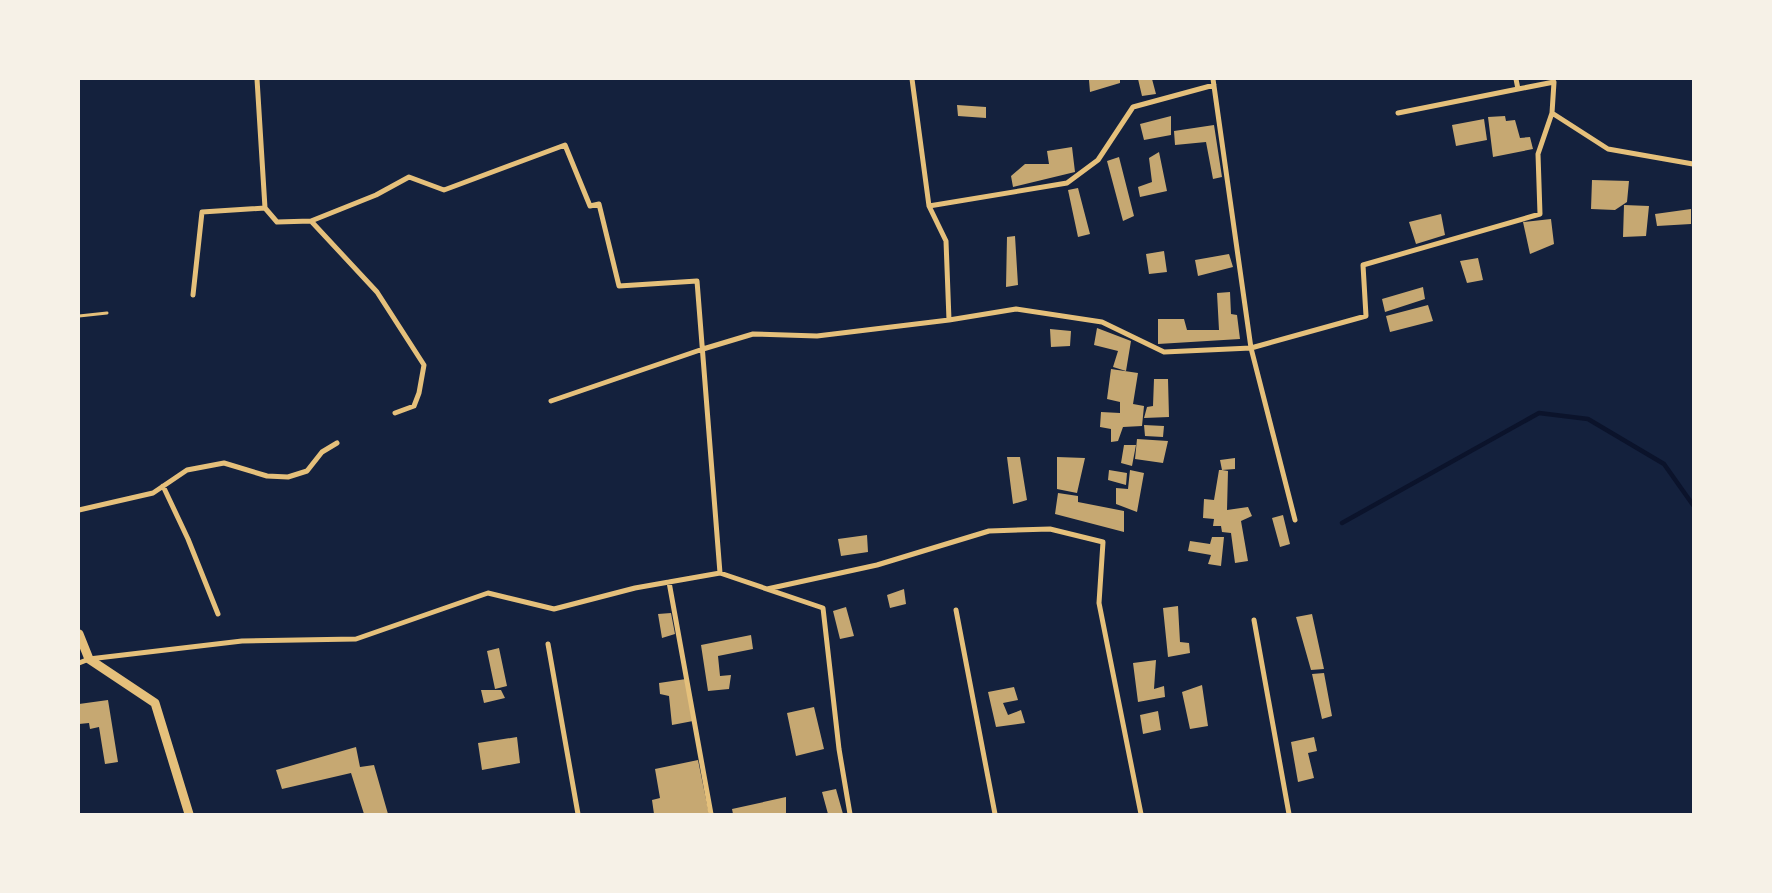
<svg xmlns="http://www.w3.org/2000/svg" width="1772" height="893" viewBox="0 0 1772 893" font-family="Helvetica,sans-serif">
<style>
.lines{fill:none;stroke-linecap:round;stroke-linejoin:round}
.stream{stroke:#0b132b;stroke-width:4.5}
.building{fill:#c6a872}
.service{stroke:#e5c07b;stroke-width:3}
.minor{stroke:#e5c07b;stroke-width:5}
.secondary{stroke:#e5c07b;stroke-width:9}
</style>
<rect width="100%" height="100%" fill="#14213d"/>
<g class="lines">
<path class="stream" d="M1342,523L1539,413L1588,419L1664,464L1693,505"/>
</g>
<path class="building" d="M1093,79H1120V83L1090,92L1089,80Z
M1138,79H1152L1156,94L1142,96Z
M957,105L986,107V118L958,116Z
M1171,116V135L1144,140L1140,124Z
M1505,116L1506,121L1515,120L1520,138L1530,137L1533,149L1493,157L1488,117Z
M1484,119L1487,140L1456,146L1452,125Z
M1214,125L1222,177L1213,179L1206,142L1175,145L1174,131Z
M1072,147L1075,172L1013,187L1011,176L1025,164H1049L1047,151Z
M1159,152L1167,191L1140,197L1138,187L1152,182L1149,158Z
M1119,157L1134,216L1123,221L1107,161Z
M1592,180L1629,181L1627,202L1615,210L1591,209Z
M1078,188L1090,234L1078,237L1068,190Z
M1624,205L1649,206L1646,236L1623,237Z
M1691,209V224L1657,226L1655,214Z
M1441,214L1445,235L1416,244L1409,222Z
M1551,219L1554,244L1530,254L1523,222Z
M1015,236L1018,285L1006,287L1007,237Z
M1164,251L1167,272L1149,274L1146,254Z
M1229,254L1233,267L1198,276L1195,260Z
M1478,258L1483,280L1467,283L1460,261Z
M1423,287L1425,299L1385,312L1382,299Z
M1230,292L1231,314L1237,315L1240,339L1158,344V319H1184L1187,330H1219L1217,293Z
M1428,305L1433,321L1390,332L1386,316Z
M1097,328L1131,341L1126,371L1113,367L1118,351L1094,345Z
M1050,329L1071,331L1070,346L1051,347Z
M1111,369L1138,373L1133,404L1144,406L1142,426L1123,427L1118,441L1111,442V429L1100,427L1101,412L1120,413V402L1107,399Z
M1154,379H1168L1169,417L1144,418L1147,407L1153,406Z
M1144,425L1164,426L1163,437L1145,436Z
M1137,439L1168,441L1163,463L1135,459Z
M1124,445H1136L1132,466L1121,463Z
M1007,457H1020L1027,500L1013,504Z
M1057,457L1085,458L1077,493L1057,489Z
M1235,458V469L1222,470L1228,471L1227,510L1248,507L1252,516L1241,521L1248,561L1235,563L1231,533L1222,532L1221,526H1213L1214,519L1203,518L1204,499L1214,500L1219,470H1222L1220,460Z
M1109,470L1127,473L1126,485L1108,480Z
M1130,470L1144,473L1137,512L1116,504V488L1128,489Z
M1058,493L1078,496V502L1124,511V532L1055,514Z
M1283,515L1290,544L1280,547L1272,518Z
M867,535L868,552L841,556L838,539Z
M1212,537H1224L1221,566L1208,564L1211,555L1188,551L1190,541L1210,544Z
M904,589L906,604L890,608L887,595Z
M1178,606L1180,642L1189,643L1190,653L1168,657L1163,608Z
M846,607L854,636L840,639L833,611Z
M671,613L675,634L662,638L658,614Z
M1312,614L1324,669L1311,670L1296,617Z
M751,635L753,649L718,656L720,676L731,675L729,689L708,691L701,645Z
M499,648L507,686L495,689L487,651Z
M1156,660L1154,689L1164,686L1165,697L1138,702L1133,663Z
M1324,673L1332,716L1322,719L1312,674Z
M686,679L693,721L672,725L669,696L660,694L659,683Z
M1202,685L1208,726L1190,729L1182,692Z
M1014,687L1018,700L1003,703L1008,715L1021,710L1025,723L996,727L988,692Z
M481,690H501L505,698L484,703Z
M108,700L118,762L105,764L99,727L90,729L89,723L79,724V704Z
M814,707L824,749L796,756L787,713Z
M1158,711L1161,730L1143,734L1140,715Z
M517,737L520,763L482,770L478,743Z
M1314,737L1317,751L1308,753L1314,778L1298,782L1291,742Z
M356,747L360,767L374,765L388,814H364L351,773L282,789L276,770Z
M698,760L709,814H654L652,800L660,798L655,769Z
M836,789L843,814H828L822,792Z
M786,797V814H733L732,809Z"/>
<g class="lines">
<path class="service" d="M79,316L107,313"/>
<path class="minor" d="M257,79L265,208L277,222L311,221L377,292L424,365L419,393L414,406L395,413
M912,79L929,206L946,241L949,320
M1213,79L1251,348L1295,520
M1398,113L1518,89
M1552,113L1608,149L1693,164
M929,206L1067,183L1098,160L1133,107L1214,85
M311,221L376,195L409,177L444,190L565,145L590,206L599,204L619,286L697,281L720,573
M193,295L202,212L265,208
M551,401L703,349L753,334L817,336L949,320L1016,309L1102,322L1164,352L1251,348L1366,316L1363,265L1540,214L1538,154L1552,113L1554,82L1518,89L1516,79
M163,486L188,539L218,614
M79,510L153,493L187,470L224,463L267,476L288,477L307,471L322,452L337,443
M669,582L711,814
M767,589L877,565L989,531L1050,529L1103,542L1099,603L1141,814
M956,610L995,814
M1254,620L1289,814
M548,644L578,814
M79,663L89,659L242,641L356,639L488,593L554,609L635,588L720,573L823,608L839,749L850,814"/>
<path class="secondary" d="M79,634L89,659L155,703L189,814"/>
</g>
<rect width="1772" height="893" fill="none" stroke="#f6f1e7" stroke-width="160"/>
</svg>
